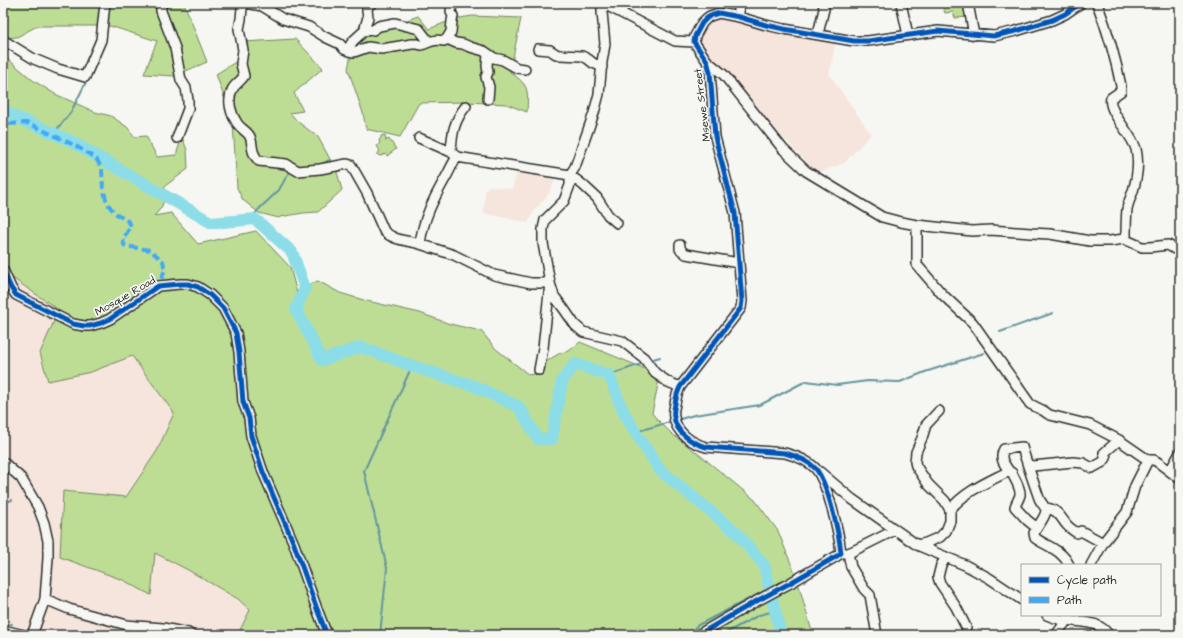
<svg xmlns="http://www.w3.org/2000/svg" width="1183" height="638" viewBox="0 0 1183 638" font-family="'Architects Daughter',sans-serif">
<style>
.built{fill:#f5e5dc}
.green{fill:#bddd95;stroke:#748460}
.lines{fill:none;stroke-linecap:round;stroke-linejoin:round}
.stream{stroke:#65969c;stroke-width:2}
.river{stroke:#8cdde8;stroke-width:12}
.minor-casing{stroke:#2b2b2b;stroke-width:12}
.minor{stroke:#f6f6f2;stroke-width:9}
.quiet{stroke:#3fa9f5;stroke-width:4;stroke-dasharray:8 4;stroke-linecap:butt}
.cycleway-casing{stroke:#f6f6f2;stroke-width:8}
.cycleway{stroke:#0057b8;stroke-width:5}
.labels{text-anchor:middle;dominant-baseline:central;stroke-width:3.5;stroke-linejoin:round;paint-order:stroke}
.street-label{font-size:11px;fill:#2b2b2b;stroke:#f6f6f2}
</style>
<rect width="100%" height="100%" fill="#f6f6f2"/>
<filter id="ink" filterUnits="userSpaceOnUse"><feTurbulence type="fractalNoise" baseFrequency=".025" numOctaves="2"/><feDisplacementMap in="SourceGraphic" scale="8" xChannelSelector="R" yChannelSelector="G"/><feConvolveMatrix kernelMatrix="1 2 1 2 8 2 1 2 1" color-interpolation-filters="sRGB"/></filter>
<g filter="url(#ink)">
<path class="built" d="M710,15L836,40L829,74L871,134L844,163L817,173L743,96L688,41L697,21Z
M518,169L555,180L547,196L534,211L528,223L484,213L485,190L488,186L512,189Z
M7,275L59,310L40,353L91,372L132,356L174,413L157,451L126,497L123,580L151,594L155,553L188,570L238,599L250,610L239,632L241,635H3V280Z"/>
<path class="green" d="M3,3H184L207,62L174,76L144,74L157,41L110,26H37L17,37L3,38Z
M941,3H966L969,17L955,18L953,12L945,13Z
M418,16L429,29L454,19L472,16L521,18L510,72C530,86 528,90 527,112L506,104L467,102L419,103L400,137L366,129L363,113L348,69L354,40Z
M295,39L323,68L294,93L303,111L290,113L298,122L318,137L337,172L342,190L318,212L303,213L280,217L279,218L259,213L243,200L237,188L233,123L216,74L242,58L244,42Z
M3,55L34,81L55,94L95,112L111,116L127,127L135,137L146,136L157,157L176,155L182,137L187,150L188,169L165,186C164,201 165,205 154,216L171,213L198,244L256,231L290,267L298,297C303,287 307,285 318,281L340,293L367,301L420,313L450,324L481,331L496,349L529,375L540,372L547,361L560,353L569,351L580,342L660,375L652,413L655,417L672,434L701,456L755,500L778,531L797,579L813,635H241L239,632L250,610L238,599L188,570L155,553L151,595L123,580L60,557L63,491L126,497L157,451L174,413L132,356L91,372L48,381L40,353L59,310L8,275L3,280Z
M385,135L386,140L385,141L389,139L396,149L387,156L385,154L381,156L378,155V153L380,151L377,146L380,143L379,140L381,138V136Z"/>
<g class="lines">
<path class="stream" d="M54,133L71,112L86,82
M320,165L329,160
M251,219L259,209L279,190L289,172H292
M1000,332L1053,313
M650,360L660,357
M609,375L644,363
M677,420L694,415L760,405L806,381L837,385L868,381L900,382L925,372L984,353
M635,432L673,421
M3,503L12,500
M3,625L12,624
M380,635L387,568L364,471L412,366
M687,635L698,625L770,588
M722,635L759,615L775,611"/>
<path class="river" d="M3,107L7,113L69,140L212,223L255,219L292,252L305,288L296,309L322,360L361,347L412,366L474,386L519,407L538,439H552L562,381L575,364L609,375L622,409L635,432L660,470L737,533L764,565L781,635"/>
<g class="minor-casing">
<path id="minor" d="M161,3V11L175,48L181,80L186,88L188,100V109L177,138
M245,3L242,8L241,19L239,29L243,50L241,64L244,76C241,81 234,85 232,90C227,101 231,114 237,123C240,128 245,130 249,135C254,142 249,151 259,161L286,164L298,171L320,169L347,164L351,165L367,193L384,231C394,241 407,240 420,244
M246,3L262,6L283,19L309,27L325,37L340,44L344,49L349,51L354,52L368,47L382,49L412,44H417L421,45C431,42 433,39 444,41L447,39L456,43L463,44L470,47L484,51L494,58L503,60L517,68L525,69
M602,3L675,41L694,42
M901,3L908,35
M968,3L974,35
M1097,3C1108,32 1115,55 1121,86V91L1111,98C1107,111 1132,134 1136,149C1139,162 1137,178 1133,191C1131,197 1128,203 1127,209C1126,219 1126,229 1126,239
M621,13L624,3
M739,17V3
M364,31L373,30L379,26L395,23L419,29L429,42
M818,34L824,9L823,3
M3,40L34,59L58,69L85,77L101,40L105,3
M446,40L451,32L452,21L453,16L451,12L452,3
M538,49L550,50L556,54L560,55L582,56L588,59L593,63L602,67
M347,50L353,41L364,31L368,17L367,10L369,4H371L372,3
M488,55L487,66L488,72L486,77L489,87L488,99
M707,61L724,75L783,149L806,171L882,217L901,222L917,225L972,231L991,230L1031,233L1050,234L1090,241H1110L1124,239L1142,247H1150L1168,245L1180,252
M419,138L451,152L457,157L570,175L583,185L597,198L608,215L617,223
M451,152C452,133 454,121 466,106
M457,157C452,164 450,170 446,177C434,198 423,219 420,244L454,255L494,275L531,283H550L554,296L564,309L575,325L583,332L622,341L644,358L655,373L668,382L680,387
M917,225V265L942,294L973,323L1030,404C1034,406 1038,408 1042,410C1045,411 1047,414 1050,415L1090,425L1119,440L1148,460H1154L1159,463L1180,479
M680,245V249L686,254L739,263
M3,270L11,288L16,295L73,324L84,326H90L101,323L110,319L158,286L180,284H188L198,287L210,295L223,308L236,333L239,352L243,402L249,418L251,436L263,472L294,544L317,609L327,635
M539,370L543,348L550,283L543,243V229L545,220L564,201L570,185V175L575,167L594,113L599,94L602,62L605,44L602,12V3
M3,462L21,478L38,507L44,523L48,541V558L45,599L32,635
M1028,465L1033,466L1073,462L1083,463L1092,468L1103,462L1106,458L1104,453L1119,440
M1009,471L1012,473C1015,480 1021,488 1020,495C1019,499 1016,503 1015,507L1027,520L1037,528L1034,533L1035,538C1048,547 1062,550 1069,565
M1170,471L1180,453
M820,472L852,499L917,545L965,565L989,578L1022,600
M1046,508C1058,510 1059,515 1066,524C1069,528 1073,530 1077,533L1081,531L1103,543
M950,510C965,491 988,482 1009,471C1004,464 999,458 1004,449L1022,447C1027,464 1033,481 1039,498C1040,502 1046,507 1046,511C1045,517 1040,523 1037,528
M917,545L926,543L940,537L946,531L950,521V510L945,501L928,484L916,466L915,462L916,452L922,438L926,425L939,411
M842,553H848L853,551L895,530
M848,553L851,567L864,589L870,595L877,635
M946,558L941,565L938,577L940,583L956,607L966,627
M1091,565L1103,543L1127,512L1135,486L1148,460
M45,599L69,609L127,625L137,626L163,628L188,633L191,635
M1047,615C1054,618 1059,620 1067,620L1069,616
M3,630L24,635
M698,635L753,603L790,583L837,556L841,553C839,533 828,484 816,469C808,460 796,456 785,453L706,447C692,443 676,433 674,417C673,413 674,408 675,404C676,397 677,393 680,387L741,308L742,301L735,213L715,137L710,72L707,61L694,42L695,36L702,23L707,18L710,16L719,13L739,17L766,25L784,29L854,41H868L938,31L994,36L1016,31L1052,20L1065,14L1081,3
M1056,635L1067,620C1085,623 1097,620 1109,635"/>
</g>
<use href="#minor" class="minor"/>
<path class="quiet" d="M9,124L26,123L32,125L74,145L96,158L102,169L103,188L107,203L115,213L129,222L131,226L123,239L124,245L126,246L150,250L163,261L165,270L158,286"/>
<g class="cycleway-casing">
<path id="cycleway" d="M3,270L11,288L16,295L73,324L84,326H90L101,323L110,319L158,286L180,284H188L198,287L210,295L223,308L236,333L239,352L243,402L249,418L251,436L263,472L294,544L317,609L327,635
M698,635L753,603L790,583L837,556L841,553C839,533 828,484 816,469C808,460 796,456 785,453L706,447C692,443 676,433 674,417C673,413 674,408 675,404C676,397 677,393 680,387L741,308L742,301L735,213L715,137L710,72L707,61L694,42L695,36L702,23L707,18L710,16L719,13L739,17L766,25L784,29L854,41H868L938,31L994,36L1016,31L1052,20L1065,14L1081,3"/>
</g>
<use href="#cycleway" class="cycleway"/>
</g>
</g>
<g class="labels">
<g class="street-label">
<text transform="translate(702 105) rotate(-97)">Msewe Street</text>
<text transform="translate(125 296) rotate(-30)">Mosque Road</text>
</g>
</g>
<rect width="1183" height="638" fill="none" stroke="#f6f6f2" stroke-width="16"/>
<rect x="8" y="8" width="1167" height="622" fill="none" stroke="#2b2b2b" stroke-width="1.5" filter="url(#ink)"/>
<rect x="1021" y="564" width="140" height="52" fill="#f6f6f2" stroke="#a5a5a2"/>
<rect x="1029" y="577" width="20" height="6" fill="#0057b8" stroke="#a5a5a2"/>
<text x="1057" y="584" font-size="12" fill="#2b2b2b">Cycle path</text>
<rect x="1029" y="597" width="20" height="6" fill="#3fa9f5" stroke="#a5a5a2"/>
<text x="1057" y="604" font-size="12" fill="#2b2b2b">Path</text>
</svg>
